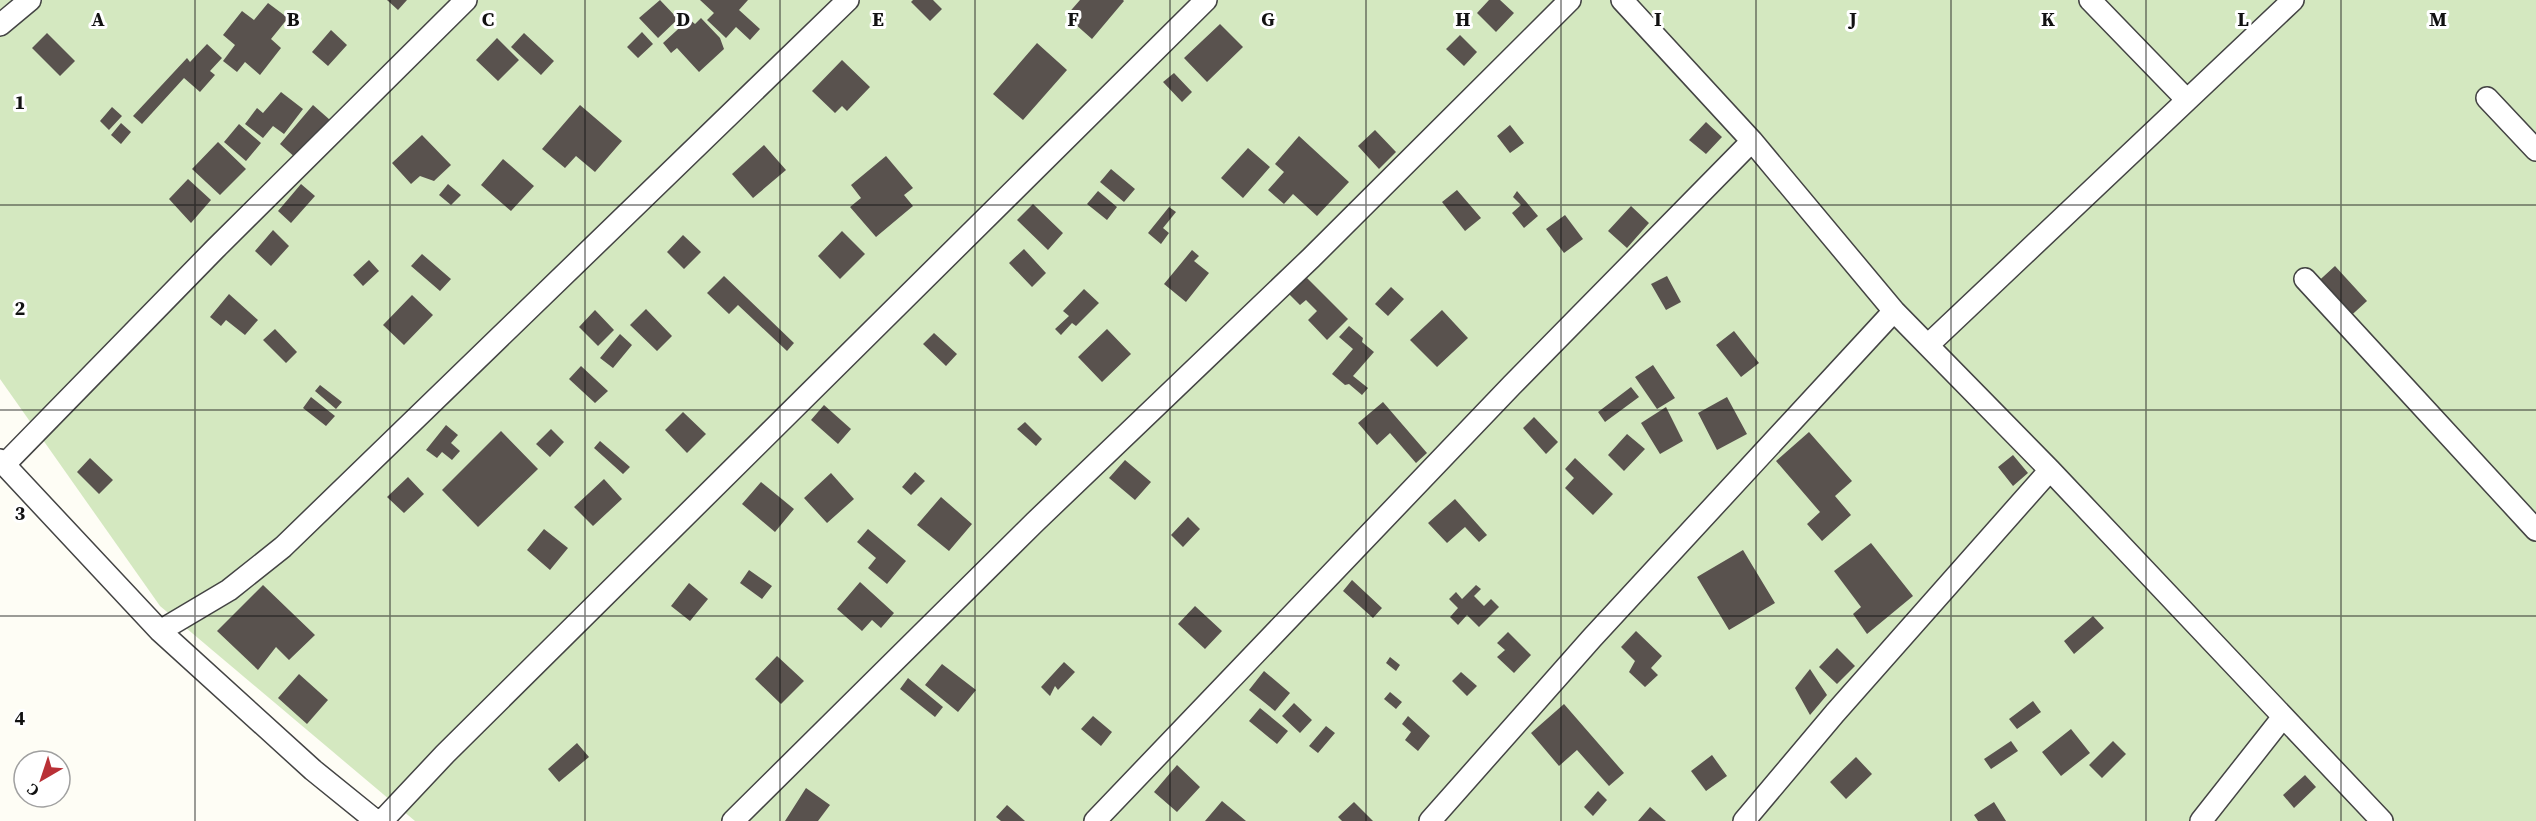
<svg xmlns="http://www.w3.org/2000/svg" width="2536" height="821" viewBox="0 0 2536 821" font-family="'Source Serif 4',serif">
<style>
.green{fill:#d4e8c0}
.building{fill:#59524e}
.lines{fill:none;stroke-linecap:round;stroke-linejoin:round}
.lane-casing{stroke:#444;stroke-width:24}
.lane{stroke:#fff;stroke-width:21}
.grid{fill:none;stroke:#111;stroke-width:1.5;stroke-opacity:0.55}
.grid-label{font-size:20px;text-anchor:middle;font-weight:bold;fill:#111;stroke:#fff;stroke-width:6;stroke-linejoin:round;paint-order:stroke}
</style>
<rect width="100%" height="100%" fill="#fefdf5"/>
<path class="green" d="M0,0H2536V821H415L160,606L0,379Z"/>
<path class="building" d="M387,0H407L398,10Z
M660,0L678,19L658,38L639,18Z
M700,0H748L739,10L760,29L750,40L736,27L726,38L707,20L714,13Z
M913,0H933L942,9L930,21L911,2Z
M1080,0H1123L1124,1L1092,39L1066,16Z
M1489,0H1500L1514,13L1496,32L1477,13Z
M268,3L288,18L271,39L281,48L260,75L245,62L237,72L223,61L235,45L223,35L242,11L254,20Z
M701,18L720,38L724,49L699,72L677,48L671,53L663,43L689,19L695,24Z
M1220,24L1243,47L1207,82L1184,58Z
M331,30L347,45L328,66L312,52Z
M642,32L653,44L638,58L627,47Z
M47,33L75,61L60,76L32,48Z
M524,33L554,61L541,75L511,47Z
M1460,35L1477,52L1464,66L1446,49Z
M497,38L519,60L498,81L476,60Z
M1037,43L1067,70L1023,120L993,94Z
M207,44L222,58L210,71L215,75L200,92L184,78L142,124L133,116L187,58L190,62Z
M842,60L870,87L847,111L842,106L835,113L812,91Z
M1174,73L1192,92L1182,102L1163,82Z
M281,92L303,109L284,134L273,126L263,138L245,124L257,108L263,113Z
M313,105L330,120L297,159L280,144Z
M580,105L622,141L595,172L576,156L565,168L542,149Z
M112,107L122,116L109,130L100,121Z
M1706,122L1722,137L1706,154L1689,140Z
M121,123L131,132L121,144L111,135Z
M239,124L261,143L246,161L224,142Z
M1510,125L1524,143L1510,153L1497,136Z
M1375,130L1396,152L1379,169L1358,146Z
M422,135L451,165L434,181L420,176L411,184L392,163Z
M1299,136L1349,182L1317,216L1293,194L1284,204L1268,190L1284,172L1275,164Z
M218,142L246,169L220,195L192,169Z
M764,145L786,170L753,198L732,174Z
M1248,148L1270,167L1243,198L1221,178Z
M886,156L913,188L904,195L913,206L876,237L850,207L861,198L851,185Z
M503,159L534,186L511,211L481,185Z
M1111,169L1135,189L1124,202L1100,182Z
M188,179L211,200L191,223L169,199Z
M301,184L315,196L291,223L278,211Z
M448,184L461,195L451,205L439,195Z
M1457,190L1481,218L1465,231L1442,202Z
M1098,191L1117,207L1107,220L1087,204Z
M1517,191L1538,216L1524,228L1512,213L1521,205L1513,197Z
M1033,204L1063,233L1048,250L1017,220Z
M1631,206L1649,223L1627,248L1608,231Z
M1169,207L1176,212L1163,228L1169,233L1161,244L1148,233Z
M1565,215L1583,239L1564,253L1546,229Z
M273,230L289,246L271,266L255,251Z
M842,231L865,254L840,279L818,256Z
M683,235L701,252L684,269L667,252Z
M1024,249L1046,273L1032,287L1009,263Z
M1192,250L1199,256L1194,261L1209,273L1186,302L1164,284Z
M422,254L451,279L440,291L411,266Z
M369,260L379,271L363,286L353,275Z
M2335,266L2367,301L2344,322L2312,287Z
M724,276L794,343L787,351L738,305L729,314L707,293Z
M1667,276L1681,302L1666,310L1651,284Z
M1306,277L1348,319L1327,340L1308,320L1317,311L1306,300L1300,305L1289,294Z
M1391,287L1404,299L1388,316L1375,304Z
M1084,289L1099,303L1076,326L1072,323L1061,335L1055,329L1069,316L1063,311Z
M229,294L258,320L245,335L226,320L221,326L210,317Z
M412,295L433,315L404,345L383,325Z
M646,309L672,336L657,351L630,325Z
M595,310L614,330L598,346L579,327Z
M1442,310L1468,338L1437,367L1410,340Z
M1349,326L1363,338L1362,342L1374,352L1353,376L1368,388L1362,395L1349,384L1345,385L1332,374L1353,349L1339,337Z
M275,329L297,352L286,363L263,340Z
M1107,329L1131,354L1102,382L1078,357Z
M1734,331L1759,363L1741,377L1716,345Z
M934,333L957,354L946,366L923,344Z
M620,334L632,345L613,368L600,358Z
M1653,365L1675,398L1657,409L1635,377Z
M581,366L608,391L595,403L569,379Z
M320,385L342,402L336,409L315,391Z
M1631,387L1639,397L1605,422L1598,412Z
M311,397L335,416L326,426L303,408Z
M1727,397L1747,434L1717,450L1698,413Z
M1383,402L1427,453L1416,463L1390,433L1377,445L1358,423Z
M824,405L851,429L838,444L811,420Z
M1666,407L1683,441L1660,454L1641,423Z
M683,412L706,434L687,453L665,430Z
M1534,417L1558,442L1546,454L1523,428Z
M1025,422L1042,439L1036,446L1017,429Z
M446,425L458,435L451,443L460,451L452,460L442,452L437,458L426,450Z
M551,429L564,442L550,457L536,444Z
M501,431L538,469L478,527L442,490Z
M1809,432L1852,481L1835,496L1851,515L1822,541L1807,524L1820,512L1776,461Z
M1627,434L1645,449L1624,471L1608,455Z
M600,441L630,467L623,474L594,448Z
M2013,455L2028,473L2013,486L1998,467Z
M90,458L113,480L99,494L77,472Z
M1575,458L1613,494L1593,515L1565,488L1574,478L1565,469Z
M1125,460L1151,482L1135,500L1109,478Z
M915,472L925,481L911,495L902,487Z
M831,473L854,499L827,523L804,498Z
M408,477L424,494L404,513L387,497Z
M604,479L622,499L593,526L574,507Z
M761,482L794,509L775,532L742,504Z
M941,497L972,524L949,551L917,525Z
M1455,499L1487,535L1479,542L1465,527L1447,543L1428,523Z
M1188,517L1200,529L1183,547L1171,535Z
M544,529L568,548L550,570L527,550Z
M868,529L906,561L887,584L868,568L876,558L857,542Z
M1871,543L1913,596L1867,634L1853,614L1861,607L1834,571Z
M1743,550L1775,603L1729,630L1697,577Z
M749,570L772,586L762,599L740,583Z
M1352,580L1382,608L1373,618L1343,591Z
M860,582L894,613L881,628L872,620L862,631L837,609Z
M689,583L708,599L690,621L671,606Z
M263,585L315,635L289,660L276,647L258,670L217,631Z
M1476,585L1481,589L1474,596L1484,606L1491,599L1499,607L1479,627L1467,615L1458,625L1450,617L1458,608L1449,599L1456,592L1462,599Z
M1195,606L1222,631L1205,649L1178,624Z
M2093,616L2104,628L2074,654L2064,641Z
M1636,631L1662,656L1651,668L1658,675L1645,687L1629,672L1635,661L1621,647Z
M1508,632L1531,655L1514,673L1497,657L1505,650L1497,643Z
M1837,648L1855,666L1837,684L1819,667Z
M777,656L804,681L781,704L755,679Z
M1390,657L1400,665L1396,671L1386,663Z
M1064,662L1075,672L1058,690L1055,686L1050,696L1041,687Z
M942,664L976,690L958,712L925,685Z
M1810,669L1827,695L1810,715L1795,688Z
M1264,671L1290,693L1275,711L1249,690Z
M1461,672L1477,686L1467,696L1452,681Z
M299,674L328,700L307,724L278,698Z
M908,678L943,707L935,717L900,689Z
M1390,692L1402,702L1396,709L1384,699Z
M2033,701L2041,712L2017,729L2009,719Z
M1294,703L1312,720L1300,733L1282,716Z
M1564,704L1624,773L1609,786L1577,750L1559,766L1531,733Z
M1260,708L1288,731L1277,744L1249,721Z
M1093,716L1112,732L1101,746L1081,729Z
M1408,716L1430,736L1418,751L1405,740L1411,732L1402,724Z
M1326,726L1335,733L1318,753L1309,746Z
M2071,729L2090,753L2061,776L2042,752Z
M2011,741L2018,751L1991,769L1984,759Z
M2113,741L2126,754L2102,778L2089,765Z
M577,743L589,757L559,782L548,769Z
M1712,755L1727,776L1706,791L1691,771Z
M1856,757L1872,774L1846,799L1830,782Z
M1177,765L1200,787L1177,812L1154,792Z
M2305,775L2316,787L2294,808L2283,795Z
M806,788L830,805L818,821H785Z
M1598,791L1607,800L1593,816L1584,807Z
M1222,801L1246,821H1205Z
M1354,802L1373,821H1342L1338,817Z
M1994,802L2006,821H1978L1974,815Z
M1007,805L1025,821H1001L996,817Z
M1650,807L1666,821H1638Z"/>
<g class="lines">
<g class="lane-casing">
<path id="lane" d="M1622,0L1752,141L1894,311L2050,470L2382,821
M2090,0L2187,100
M0,25L30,0
M2487,98L2536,150
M2305,279L2536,530
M1928,345L2293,0
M0,460L160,631L313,770L376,821
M4,465L215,249L466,0
M160,631L229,590L283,547L848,0
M382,821L445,754L1206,0
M733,821L1035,522L1311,258L1570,0
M1095,821L1512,385L1752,141
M1430,821L1592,638L1894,311
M1744,821L1835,713L2050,470
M2201,821L2283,717"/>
</g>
<use href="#lane" class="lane"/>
</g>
<path class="grid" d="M195,0V821M390,0V821M585,0V821M780,0V821M975,0V821M1170,0V821M1366,0V821M1561,0V821M1756,0V821M1951,0V821M2146,0V821M2341,0V821M0,205H2536M0,410H2536M0,616H2536"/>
<g class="grid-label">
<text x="98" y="26">A</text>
<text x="293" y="26">B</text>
<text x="488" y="26">C</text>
<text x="683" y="26">D</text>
<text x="878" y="26">E</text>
<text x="1073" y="26">F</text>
<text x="1268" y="26">G</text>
<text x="1463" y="26">H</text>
<text x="1658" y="26">I</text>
<text x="1853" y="26">J</text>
<text x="2048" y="26">K</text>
<text x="2243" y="26">L</text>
<text x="2438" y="26">M</text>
<text x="20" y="109">1</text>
<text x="20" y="315">2</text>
<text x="20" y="520">3</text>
<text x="20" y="725">4</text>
</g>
<g transform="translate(42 779) rotate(219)"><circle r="28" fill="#ffffff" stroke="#a0a0a0" stroke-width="1.5"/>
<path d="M0-4.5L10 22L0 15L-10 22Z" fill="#b93036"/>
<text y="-9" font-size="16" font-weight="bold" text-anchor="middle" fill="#111111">С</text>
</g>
</svg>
